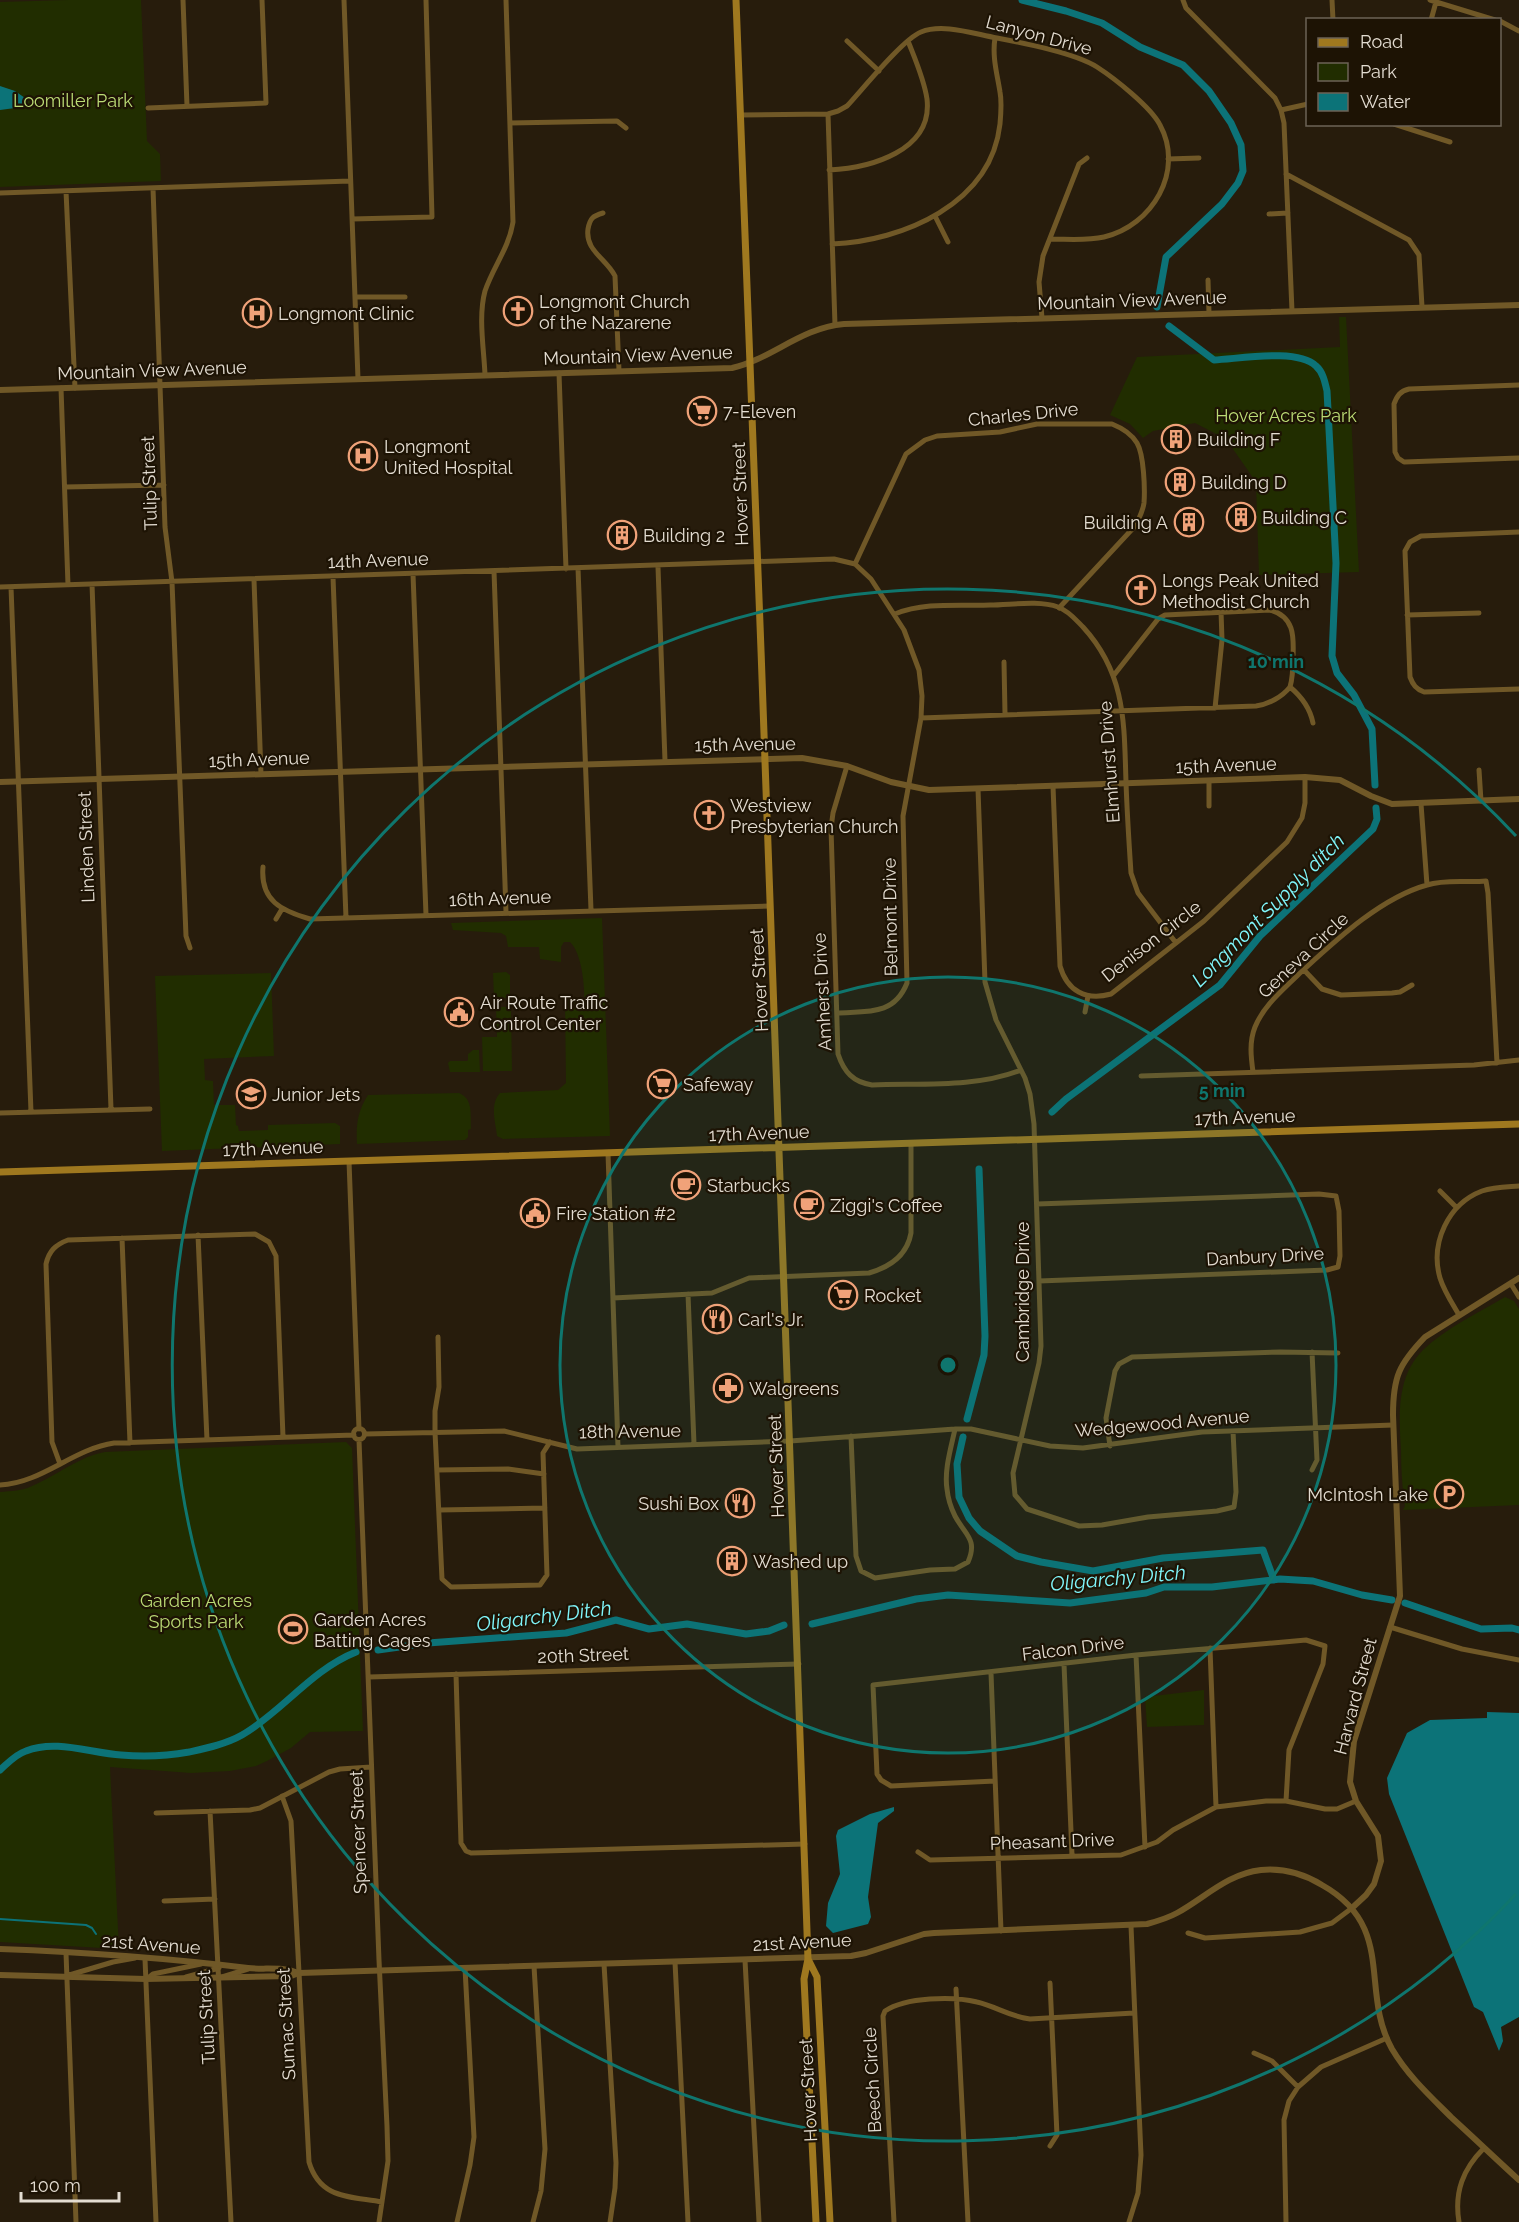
<svg xmlns="http://www.w3.org/2000/svg" width="1519" height="2222" viewBox="0 0 1519 2222" font-family="Raleway,sans-serif">
<style>
.green{fill:#212d00}
.water{fill:#0c7378}
.lines{fill:none;stroke-linecap:round;stroke-linejoin:round}
.stream{stroke:#0c7378;stroke-width:2}
.canal{stroke:#0c7378;stroke-width:7}
.minor{stroke:#705827;stroke-width:5}
.tertiary{stroke:#705827;stroke-width:6}
.secondary{stroke:#9f781f;stroke-width:7}
.ring{fill:none;stroke:#0f766e;stroke-width:3}
.labels{text-anchor:middle;dominant-baseline:central;stroke-width:4.5;stroke-linejoin:round;paint-order:stroke}
.street-label{font-size:18px;fill:#e3dcd1;stroke:#1d1304}
.park-label{font-size:18px;fill:#bbdb75;stroke:#1d1304}
.poi-label{font-size:18px;fill:#e3dcd1;stroke:#1d1304;text-anchor:start}
.water-label{font-size:20px;font-style:italic;fill:#80f7fc;stroke:#1d1304}
.centre{fill:#0f766e;stroke:#1d1304;stroke-width:3}
.ring-label{font-size:18px;text-anchor:middle;font-weight:bold;fill:#0f766e;stroke:#1d1304;stroke-width:4.5;stroke-linejoin:round;paint-order:stroke}
</style>
<rect width="100%" height="100%" fill="#271c0c"/>
<path class="green" d="M68,0H141L147,141L160,154L161,181L0,187V2Z
M1339,317H1346L1359,572L1259,575L1256,482L1226,439L1195,423L1153,431L1143,438L1130,424L1110,415L1137,357L1340,347Z
M602,918L610,1136L503,1139L497,1136C496,1124 489,1105 500,1093L558,1090L566,1083L565,1000L584,999C585,984 581,952 570,942H564L561,947V962L540,959L539,947H508L506,936L501,933L453,930L451,923Z
M506,972L510,975V998H494L493,973Z
M271,973L274,1056L204,1059L205,1080L213,1081L214,1105H235L236,1125L238,1126L239,1131L268,1130V1125L335,1123L340,1126V1144L162,1151L155,976Z
M496,1007H511L512,1071H483L482,1037H497Z
M473,1050H479L480,1072H450L448,1063L450,1061H467L468,1060V1054Z
M459,1093C474,1099 470,1116 471,1129L468,1130V1137L465,1140L357,1144C356,1126 357,1112 368,1095Z
M1505,1297L1514,1301L1519,1309V1505L1403,1510L1405,1506C1402,1487 1401,1469 1401,1450C1399,1416 1396,1377 1423,1350C1446,1328 1478,1313 1505,1297Z
M346,1442L352,1448L363,1731L310,1732L291,1748L267,1761L256,1766L230,1771L191,1773L110,1767L119,1949L0,1942V1492C11,1491 22,1491 32,1486C56,1476 80,1456 105,1452Z
M1204,1690V1725L1147,1727L1145,1697Z"/>
<path class="water" d="M0,86L15,91L25,98L23,104L15,108L0,110Z
M1487,1712L1519,1713V2017L1501,2027L1503,2041L1499,2051L1483,2012L1474,2007L1389,1794L1387,1778L1407,1733L1430,1720L1487,1718Z
M894,1807V1811L878,1823L868,1897L871,1917L868,1924L833,1933L826,1926L828,1903L840,1874L836,1836L838,1830L870,1814Z"/>
<g class="lines">
<path class="stream" d="M0,1919L86,1925L92,1928L96,1934"/>
<path class="canal" d="M1022,0L1066,11L1102,23L1140,47L1183,65L1209,91L1231,123L1241,145L1243,171L1238,183L1222,204L1166,257L1157,307
M1169,326L1214,360C1239,359 1297,348 1316,366C1323,372 1325,382 1327,391L1336,563L1332,656L1337,673L1354,695L1372,729L1375,785
M1052,1112L1066,1099L1220,985L1260,936L1373,829L1377,819L1376,808
M967,1419L984,1355L985,1336L979,1169
M963,1437L957,1464L959,1497L969,1518L980,1531L1017,1556L1041,1562L1093,1571L1163,1558L1263,1550L1274,1580
M1405,1603L1481,1629L1512,1628L1519,1630
M812,1624L916,1599L948,1595L1070,1603L1146,1593L1164,1587H1212L1280,1579L1313,1581L1362,1595L1392,1600
M378,1650L428,1643L566,1633L616,1620L649,1629L687,1624L746,1634L769,1631L784,1625
M0,1770C8,1763 16,1754 26,1751C56,1739 90,1753 121,1755C144,1757 167,1756 189,1752C207,1748 226,1744 242,1735C282,1712 311,1670 356,1652"/>
<path class="minor" d="M183,0L187,106
M344,0L358,379
M1183,0L1186,8L1275,98L1281,110L1284,123L1292,311
M1332,0L1333,20
M1430,0L1495,20
M1431,20L1436,2
M1500,21L1519,31
M847,41L879,71
M148,108L266,103L262,0
M1281,110L1308,104
M828,114L835,325
M740,115L828,114L838,111L847,106C862,90 903,39 921,32C943,23 974,34 997,38C1023,43 1075,53 1097,67C1114,78 1151,107 1160,125C1185,171 1152,226 1104,237C1086,241 1068,239 1050,239
M510,123L617,121L626,128
M1394,124L1450,142
M1168,159L1199,158
M829,170C870,168 933,151 927,99C924,79 915,59 908,41
M1286,174L1409,240L1419,255L1422,307
M153,188L165,527L172,582L186,936L190,948
M66,191L75,388
M0,193L350,181
M603,213C593,216 590,218 588,229C585,251 606,258 615,276L619,371
M1269,214L1288,213
M935,216L948,242
M352,219L432,217L426,0
M832,244C903,241 991,204 1000,124C1001,113 1002,102 1000,92C997,73 992,57 995,38
M1208,280L1209,313
M355,297H405
M1042,318L1039,282L1043,256L1079,164L1087,158
M559,373L566,569
M485,375C484,349 478,317 485,291C493,267 509,248 513,222L506,0
M1519,385L1409,389C1400,391 1397,396 1394,404L1395,452L1398,458L1404,462L1519,458
M61,388L68,585
M65,487L164,485
M1519,532L1421,536L1410,542L1405,551L1410,677C1413,685 1416,689 1424,692L1519,689
M855,564L906,454L925,440L937,436L1000,432L1037,424H1112C1122,428 1131,433 1137,443C1144,455 1145,489 1144,503C1143,511 1139,518 1136,525L1059,608
M658,567L665,761
M578,568L591,910
M494,571L506,912
M413,574L426,915
M333,577L346,918
M254,580L261,774
M92,584L111,1109
M0,587L834,559L855,564L871,579L904,630L919,670L922,696L921,718L903,816L907,983C894,1016 867,1011 837,1013
M11,587L31,1112
M895,614C924,602 959,606 990,605C1011,605 1038,600 1058,607C1069,611 1076,620 1083,627C1126,674 1124,723 1126,782C1127,812 1129,843 1131,873L1138,893L1176,943
M1407,615L1479,613
M1004,662L1005,714
M1290,687C1302,697 1310,708 1313,723
M1215,708L1222,640L1221,611
M921,718L1256,706C1269,704 1282,697 1290,687C1293,677 1293,667 1293,657C1294,635 1294,617 1270,610L1165,615L1158,619L1114,675
M847,766L833,813L831,828L838,1054C844,1072 853,1082 872,1085C920,1083 976,1088 1021,1070
M1479,770L1481,801
M1209,781V806
M1053,786L1060,966C1067,991 1086,1001 1111,994L1204,921L1287,842L1302,818L1305,803V777
M978,789L985,982L996,1020L1025,1078L1030,1094L1034,1124L1041,1346L1039,1363L1013,1473L1015,1495L1027,1509L1079,1526L1102,1525L1148,1517L1217,1511L1234,1507L1236,1492L1233,1431
M1421,804L1427,885
M263,867C260,901 282,911 310,919L770,906
M276,919L282,909
M1304,970L1322,989L1341,995L1392,993L1400,992L1412,985
M1085,1012L1088,996
M1253,1072C1251,1057 1249,1042 1255,1027C1264,1005 1283,990 1299,974C1334,942 1380,898 1427,885C1446,879 1467,883 1486,881L1488,893L1497,1063
M1141,1076L1474,1065L1519,1060
M0,1113L150,1109
M608,1153L618,1447
M349,1161L359,1429
M1440,1191L1456,1207
M1037,1204L1319,1194L1336,1196L1339,1211L1340,1256L1338,1267L1327,1270L1039,1281
M198,1235L207,1440
M122,1238L130,1443
M1511,1284L1519,1297
M688,1294L694,1444
M613,1298L712,1293L749,1278L869,1273C890,1267 907,1256 911,1233V1143
M1459,1315C1452,1303 1444,1291 1440,1278C1430,1243 1448,1204 1482,1191C1494,1187 1507,1187 1519,1186
M438,1337L439,1387L435,1411V1432L442,1579L451,1587L540,1585L547,1575L543,1453L550,1442
M353.5 1434a5.5 5.5 0 1 1 11 0a5.5 5.5 0 1 1-11 0Z
M365,1434L504,1431L577,1449L790,1441L955,1429H971L1050,1446L1083,1448L1202,1432L1393,1425
M851,1436L856,1556L861,1571L875,1578L930,1570L955,1569L968,1562C978,1539 965,1535 955,1516C951,1508 948,1499 947,1489C944,1470 951,1448 955,1429
M359,1440L379,1960L387,2126L388,2161L379,2222
M1110,1446L1106,1418L1115,1371L1119,1364L1132,1357L1280,1352L1338,1353
M60,1464L52,1442L46,1264C49,1251 55,1245 68,1240L255,1234L269,1242L276,1256L283,1437
M437,1470L508,1469L544,1474
M1312,1470L1317,1460L1312,1352
M0,1485C42,1483 73,1449 114,1443L354,1435
M439,1510L545,1508
M1390,1627L1462,1649L1519,1660
M1210,1648L1216,1807
M1136,1655L1145,1847
M1064,1664L1072,1855
M991,1673L1001,1931
M456,1674L461,1843L466,1851L471,1853L805,1844
M369,1677L799,1664
M995,1781L891,1786L881,1780L877,1774L873,1685L1136,1655L1306,1640L1325,1646L1323,1664L1289,1750L1286,1801
M282,1796L291,1821L309,2162C320,2199 349,2196 382,2202
M210,1811L231,2222
M156,1813L250,1810L260,1808L329,1772L340,1769L371,1767
M918,1852L930,1860L1121,1855L1157,1842L1173,1830L1216,1807L1266,1801H1286L1325,1809H1337L1356,1801
M164,1901L215,1899
M1188,1933L1205,1938L1300,1932L1332,1923L1352,1908
M66,1953L76,2222
M145,1959L156,2222
M745,1960L759,2222
M675,1962L688,2222
M604,1964L616,2163L615,2188L610,2222
M66,1976L113,1962L135,1958
M186,1977L219,1968
M222,1977L248,1969
M147,1979L153,1974L201,1964
M956,1989L968,2222
M1254,2053L1272,2061L1298,2087
M1050,2146L1057,2135L1050,1983
M457,2222L470,2165L474,2137L465,1968
M533,2222L541,2191L545,2149L534,1966
M894,2222L883,2016L885,2011C906,1997 953,1996 977,2002C995,2006 1011,2017 1030,2019L1134,2013
M1129,2222L1138,2193L1141,2155L1131,1926
M1286,2222L1284,2120L1289,2101L1298,2087L1321,2067L1387,2038
M1459,2222C1454,2192 1463,2169 1484,2148"/>
<path class="tertiary" d="M0,390L732,368C772,359 800,328 844,324L1519,305
M0,782L802,758L847,766L891,782L929,790L1305,777L1340,780L1371,796L1392,804L1519,799
M1352,1908L1366,1895L1374,1884L1381,1861L1378,1836L1356,1801L1350,1782L1354,1741L1400,1596L1393,1415C1393,1377 1399,1364 1425,1337L1519,1278
M0,1949C82,1952 166,1958 248,1968C265,1970 282,1966 298,1973
M0,1975L146,1979L291,1976L299,1973L851,1956L866,1953L924,1934L934,1933L1147,1924C1158,1921 1168,1918 1177,1913C1206,1897 1227,1874 1261,1870C1282,1868 1304,1874 1322,1885C1397,1927 1359,1990 1392,2049C1408,2076 1430,2096 1452,2118C1474,2138 1496,2159 1519,2180"/>
<path class="secondary" d="M736,0C760,653 789,1306 808,1959L804,1979L816,2222
M0,1172L1519,1124
M808,1959L817,1977L830,2222"/>
</g>
<circle cx="948" cy="1365" r="388" fill="#0f766e" fill-opacity=".12"/>
<g class="ring">
<circle cx="948" cy="1365" r="388"/>
<path d="M1516 1894A776 776 0 1 1 1516 836"/>
</g>
<defs>
<g id="church-ring" transform="scale(1.5)"><circle r="9.5" fill="#1d1304" stroke="#f0a279" stroke-width="1.5"/><path d="M-1.2-6h2.4v3.5h3.3v2.4h-3.3V6h-2.4V-.1h-3.3v-2.4h3.3Z" fill="#f0a279"/></g>
<g id="hospital-ring" transform="scale(1.5)"><circle r="9.5" fill="#1d1304" stroke="#f0a279" stroke-width="1.5"/><path d="M-5-5h3v3.5h4V-5h3V5h-3V1.5h-4V5h-3Z" fill="#f0a279"/></g>
<g id="supermarket-ring" transform="scale(1.5)"><circle r="9.5" fill="#1d1304" stroke="#f0a279" stroke-width="1.5"/><path d="M-6-5.5h2.5l.6 2H6L4.5 2H-2.5L-4.4-4H-6ZM-1.5 3.2a1.3 1.3 0 1 0 .1 0ZM3 3.2a1.3 1.3 0 1 0 .1 0Z" fill="#f0a279"/></g>
<g id="building-ring" transform="scale(1.5)"><circle r="9.5" fill="#1d1304" stroke="#f0a279" stroke-width="1.5"/><path d="M-4-6H4V6H1V3H-1V6H-4ZM-2.5-4.3h1.7v1.8h-1.7ZM.8-4.3h1.7v1.8H.8ZM-2.5-1h1.7V.8h-1.7ZM.8-1h1.7V.8H.8Z" fill="#f0a279"/></g>
<g id="civic-ring" transform="scale(1.5)"><circle r="9.5" fill="#1d1304" stroke="#f0a279" stroke-width="1.5"/><path d="M-.6-6.5H3V-4.5H.6V-3L4-1V1h2V6H-6V1h2V-1L-.6-3ZM-1.2 2.5V6h2.4V2.5Z" fill="#f0a279"/></g>
<g id="school-ring" transform="scale(1.5)"><circle r="9.5" fill="#1d1304" stroke="#f0a279" stroke-width="1.5"/><path d="M0-5L7-2L0 1L-7-2ZM-4 1L0 2.5L4 1V4Q0 6-4 4Z" fill="#f0a279"/></g>
<g id="cafe-ring" transform="scale(1.5)"><circle r="9.5" fill="#1d1304" stroke="#f0a279" stroke-width="1.5"/><path d="M-5.5-4.5H6V0H3Q3 3.5 0 3.5H-2.5Q-5.5 3.5-5.5 0ZM3-3.2v2h1.7v-2ZM-6 4.5H4V6H-6Z" fill="#f0a279"/></g>
<g id="restaurant-ring" transform="scale(1.5)"><circle r="9.5" fill="#1d1304" stroke="#f0a279" stroke-width="1.5"/><path d="M-5-6h1v4h1v-4h1v4h1v-4h1v5L-1.5 .5V6h-2V.5L-5-1ZM5-6V6H3V1.5H1.5Q1.5-4 5-6Z" fill="#f0a279"/></g>
<g id="pharmacy-ring" transform="scale(1.5)"><circle r="9.5" fill="#1d1304" stroke="#f0a279" stroke-width="1.5"/><path d="M-2-6h4v4h4v4h-4v4h-4v-4h-4v-4h4Z" fill="#f0a279"/></g>
<g id="parking-ring" transform="scale(1.5)"><circle r="9.5" fill="#1d1304" stroke="#f0a279" stroke-width="1.5"/><path d="M-3.5-5.5H1a3.5 3.5 0 0 1 0 7H-1V5.5H-3.5ZM-1-3.4V-.6H.8a1.4 1.4 0 0 0 0-2.8Z" fill="#f0a279"/></g>
<g id="stadium-ring" transform="scale(1.5)"><circle r="9.5" fill="#1d1304" stroke="#f0a279" stroke-width="1.5"/><path d="M0-5a6.5 5 0 1 0 0 10a6.5 5 0 1 0 0-10ZM-3.5-1.8h7v3.6h-7Z" fill="#f0a279"/></g>
</defs>
<g fill-rule="evenodd">
<use href="#church-ring" x="518" y="311"/>
<use href="#hospital-ring" x="257" y="313"/>
<use href="#supermarket-ring" x="702" y="411"/>
<use href="#building-ring" x="1176" y="439"/>
<use href="#hospital-ring" x="363" y="456"/>
<use href="#building-ring" x="1180" y="482"/>
<use href="#building-ring" x="1241" y="517"/>
<use href="#building-ring" x="1189" y="522"/>
<use href="#building-ring" x="622" y="535"/>
<use href="#church-ring" x="1141" y="590"/>
<use href="#church-ring" x="709" y="815"/>
<use href="#civic-ring" x="459" y="1012"/>
<use href="#supermarket-ring" x="662" y="1084"/>
<use href="#school-ring" x="251" y="1094"/>
<use href="#cafe-ring" x="686" y="1185"/>
<use href="#cafe-ring" x="809" y="1205"/>
<use href="#civic-ring" x="535" y="1213"/>
<use href="#supermarket-ring" x="843" y="1295"/>
<use href="#restaurant-ring" x="717" y="1319"/>
<use href="#pharmacy-ring" x="728" y="1388"/>
<use href="#parking-ring" x="1449" y="1494"/>
<use href="#restaurant-ring" x="740" y="1503"/>
<use href="#building-ring" x="732" y="1561"/>
<use href="#stadium-ring" x="293" y="1629"/>
</g>
<g class="labels">
<g class="street-label">
<text transform="translate(1039 35) rotate(15)">Lanyon Drive</text>
<text transform="translate(1132 300) rotate(-2)">Mountain View Avenue</text>
<text transform="translate(638 355) rotate(-2)">Mountain View Avenue</text>
<text transform="translate(152 370) rotate(-2)">Mountain View Avenue</text>
<text transform="translate(1023 414) rotate(-6)">Charles Drive</text>
<text transform="translate(149 483) rotate(-92)">Tulip Street</text>
<text transform="translate(740 494) rotate(-92)">Hover Street</text>
<text transform="translate(378 560) rotate(-2)">14th Avenue</text>
<text transform="translate(745 744) rotate(-1)">15th Avenue</text>
<text transform="translate(259 759) rotate(-2)">15th Avenue</text>
<text transform="translate(1109 762) rotate(-94)">Elmhurst Drive</text>
<text transform="translate(1226 765) rotate(-2)">15th Avenue</text>
<text transform="translate(86 847) rotate(-92)">Linden Street</text>
<text transform="translate(500 898) rotate(-2)">16th Avenue</text>
<text transform="translate(890 917) rotate(-91)">Belmont Drive</text>
<text transform="translate(1151 941) rotate(-38)">Denison Circle</text>
<text transform="translate(1303 955) rotate(-43)">Geneva Circle</text>
<text transform="translate(759 980) rotate(-93)">Hover Street</text>
<text transform="translate(822 992) rotate(-93)">Amherst Drive</text>
<text transform="translate(1245 1117) rotate(-2)">17th Avenue</text>
<text transform="translate(759 1133) rotate(-2)">17th Avenue</text>
<text transform="translate(273 1148) rotate(-2)">17th Avenue</text>
<text transform="translate(1265 1256) rotate(-3)">Danbury Drive</text>
<text transform="translate(1022 1292) rotate(-90)">Cambridge Drive</text>
<text transform="translate(1162 1423) rotate(-5)">Wedgewood Avenue</text>
<text transform="translate(630 1431) rotate(-1)">18th Avenue</text>
<text transform="translate(776 1466) rotate(-92)">Hover Street</text>
<text transform="translate(1073 1648) rotate(-7)">Falcon Drive</text>
<text transform="translate(583 1655) rotate(-2)">20th Street</text>
<text transform="translate(1355 1696) rotate(-75)">Harvard Street</text>
<text transform="translate(358 1832) rotate(-92)">Spencer Street</text>
<text transform="translate(1052 1841) rotate(-2)">Pheasant Drive</text>
<text transform="translate(802 1942) rotate(-3)">21st Avenue</text>
<text transform="translate(151 1944) rotate(4)">21st Avenue</text>
<text transform="translate(206 2017) rotate(-93)">Tulip Street</text>
<text transform="translate(286 2024) rotate(-93)">Sumac Street</text>
<text transform="translate(872 2080) rotate(-93)">Beech Circle</text>
<text transform="translate(808 2090) rotate(-93)">Hover Street</text>
</g>
<g class="park-label">
<text x="73" y="100">Loomiller Park</text>
<text x="1286" y="415">Hover Acres Park</text>
<text x="196" y="1600">Garden Acres<tspan x="196" dy="21">Sports Park</tspan></text>
</g>
<g class="poi-label">
<text x="539" y="301">Longmont Church<tspan x="539" dy="21">of the Nazarene</tspan></text>
<text x="278" y="313">Longmont Clinic</text>
<text x="723" y="411">7-Eleven</text>
<text x="1197" y="439">Building F</text>
<text x="384" y="446">Longmont<tspan x="384" dy="21">United Hospital</tspan></text>
<text x="1201" y="482">Building D</text>
<text x="1262" y="517">Building C</text>
<text x="1168" y="522" text-anchor="end">Building A</text>
<text x="643" y="535">Building 2</text>
<text x="1162" y="580">Longs Peak United<tspan x="1162" dy="21">Methodist Church</tspan></text>
<text x="730" y="805">Westview<tspan x="730" dy="21">Presbyterian Church</tspan></text>
<text x="480" y="1002">Air Route Traffic<tspan x="480" dy="21">Control Center</tspan></text>
<text x="683" y="1084">Safeway</text>
<text x="272" y="1094">Junior Jets</text>
<text x="707" y="1185">Starbucks</text>
<text x="830" y="1205">Ziggi's Coffee</text>
<text x="556" y="1213">Fire Station #2</text>
<text x="864" y="1295">Rocket</text>
<text x="738" y="1319">Carl's Jr.</text>
<text x="749" y="1388">Walgreens</text>
<text x="1428" y="1494" text-anchor="end">McIntosh Lake</text>
<text x="719" y="1503" text-anchor="end">Sushi Box</text>
<text x="753" y="1561">Washed up</text>
<text x="314" y="1619">Garden Acres<tspan x="314" dy="21">Batting Cages</tspan></text>
</g>
<g class="water-label">
<text transform="translate(1268 910) rotate(-45)">Longmont Supply ditch</text>
<text transform="translate(1118 1578) rotate(-5)">Oligarchy Ditch</text>
<text transform="translate(544 1616) rotate(-7)">Oligarchy Ditch</text>
</g>
</g>
<circle cx="948" cy="1365" r="9" class="centre"/>
<g class="ring-label">
<text x="1276" y="668">10 min</text>
<text x="1222" y="1097">5 min</text>
</g>
<rect x="1306" y="18" width="195" height="108" fill="#1d1304" stroke="#6c6356" stroke-width="1.5"/>
<rect x="1318" y="38" width="30" height="9" fill="#9f781f" stroke="#6c6356" stroke-width="1.5"/>
<text x="1360" y="48" font-size="18" fill="#e3dcd1">Road</text>
<rect x="1318" y="63" width="30" height="18" fill="#212d00" stroke="#6c6356" stroke-width="1.5"/>
<text x="1360" y="78" font-size="18" fill="#e3dcd1">Park</text>
<rect x="1318" y="93" width="30" height="18" fill="#0c7378" stroke="#6c6356" stroke-width="1.5"/>
<text x="1360" y="108" font-size="18" fill="#e3dcd1">Water</text>
<path d="M21 2192v9h98v-9" fill="none" stroke="#e3dcd1" stroke-width="3"/>
<text x="30" y="2192" font-size="18" fill="#e3dcd1" stroke="#1d1304" stroke-width="4.5" paint-order="stroke">100 m</text>
</svg>
